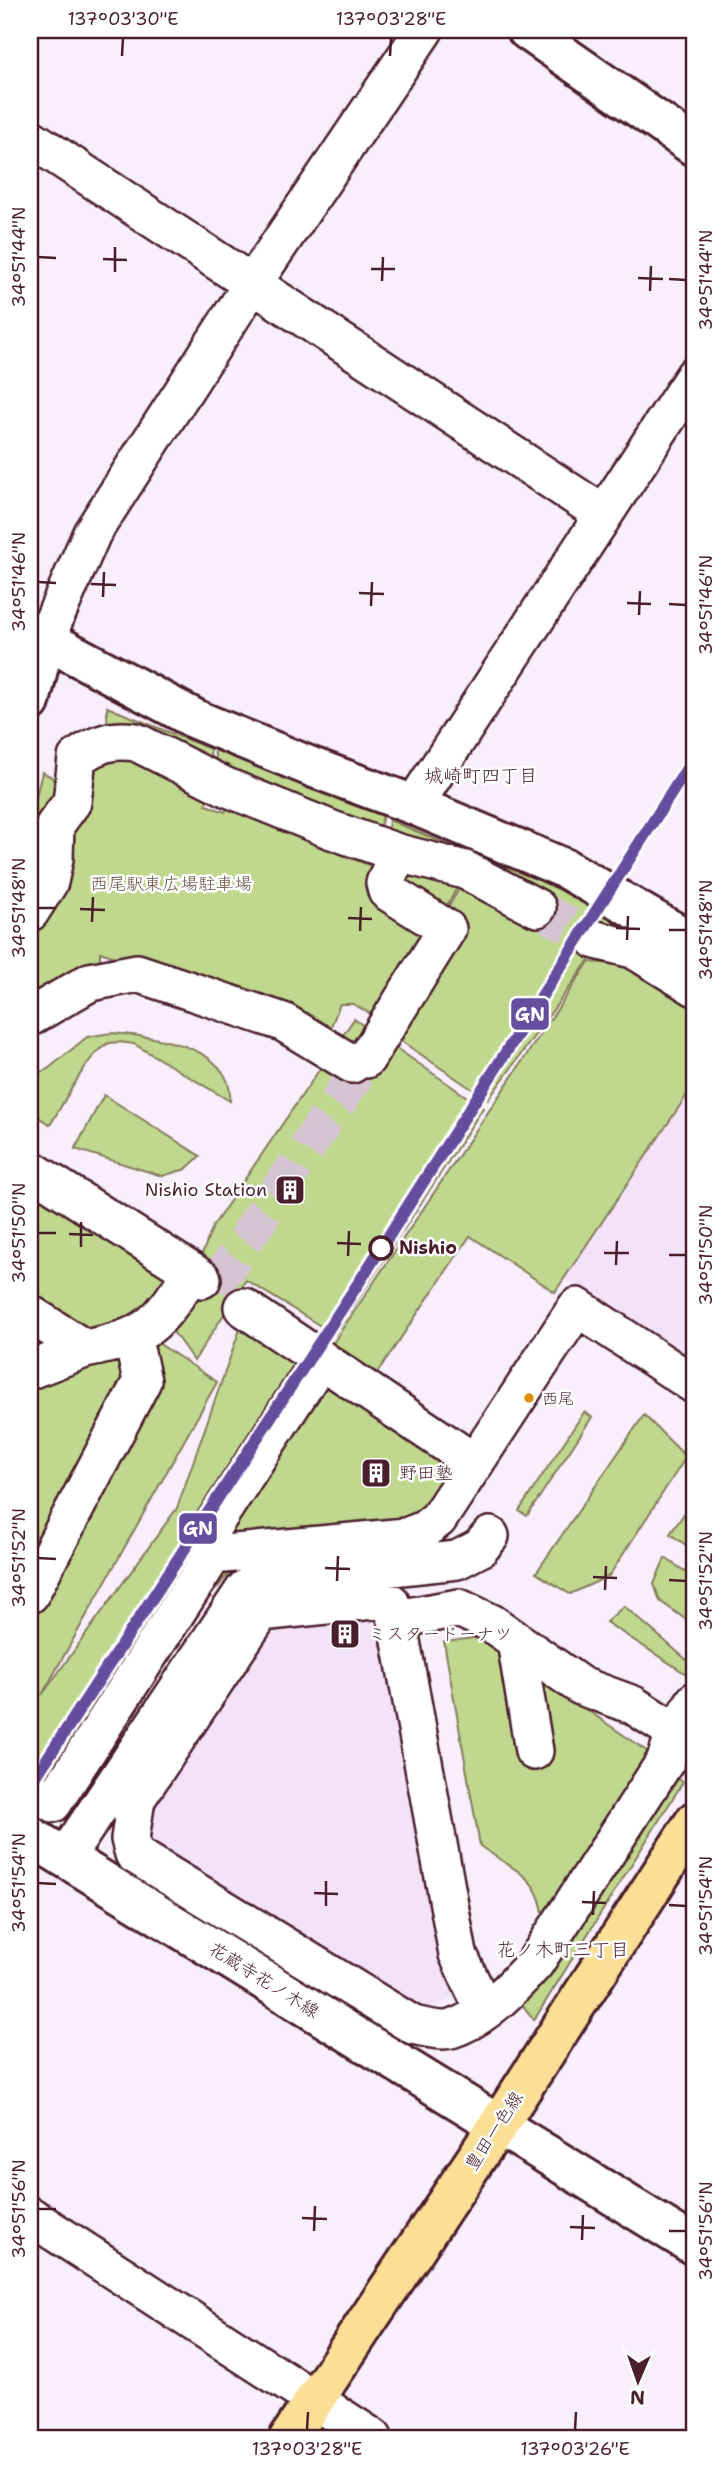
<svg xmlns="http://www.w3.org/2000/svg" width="725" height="2468" viewBox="0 0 725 2468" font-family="'Shantell Sans','Klee One',sans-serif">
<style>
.built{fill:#f4e2fa}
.green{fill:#c0d88e;stroke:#857c5c;stroke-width:2}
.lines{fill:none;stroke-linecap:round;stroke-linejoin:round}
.street-tunnel{stroke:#d5c5d2;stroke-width:37;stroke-dasharray:37 18;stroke-linecap:butt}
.street-casing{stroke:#4a1f2b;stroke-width:42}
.secondary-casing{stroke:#4a1f2b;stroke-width:44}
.primary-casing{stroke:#4a1f2b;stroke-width:44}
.street{stroke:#fff;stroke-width:37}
.secondary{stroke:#fff;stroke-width:38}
.primary{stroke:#fbdf96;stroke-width:38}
.rail-1-casing{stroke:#fff;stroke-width:18}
.rail-1{stroke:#654e9e;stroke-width:12}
.ticks{fill:none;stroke:#4a1f2b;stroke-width:2.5}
.stop-dot{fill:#fff;stroke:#4a1f2b;stroke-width:3.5}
.bus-dot{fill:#dd9206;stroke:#fff;stroke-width:2.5}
.labels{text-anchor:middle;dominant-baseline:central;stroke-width:5;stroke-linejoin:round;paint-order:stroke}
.bus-label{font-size:16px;fill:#4a1f2b;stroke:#fff;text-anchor:start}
.park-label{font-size:18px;fill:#6d5649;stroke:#fff}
.poi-label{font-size:18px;fill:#4a1f2b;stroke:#fff;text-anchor:start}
.stop-label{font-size:18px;font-weight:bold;fill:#4a1f2b;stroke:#fff;text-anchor:start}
.street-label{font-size:18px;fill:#4a1f2b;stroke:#fff}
.neighbourhood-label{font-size:19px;fill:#4a1f2b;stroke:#fff}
.line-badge{stroke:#fff;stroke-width:2.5}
.badge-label{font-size:19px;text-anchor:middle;font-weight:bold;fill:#fff}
.neatline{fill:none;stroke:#4a1f2b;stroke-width:2.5}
.ticks-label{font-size:18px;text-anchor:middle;fill:#4a1f2b}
</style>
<rect width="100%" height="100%" fill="#f8eefc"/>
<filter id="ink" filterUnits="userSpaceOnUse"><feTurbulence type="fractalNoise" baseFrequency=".0143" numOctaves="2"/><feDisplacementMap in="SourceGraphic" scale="14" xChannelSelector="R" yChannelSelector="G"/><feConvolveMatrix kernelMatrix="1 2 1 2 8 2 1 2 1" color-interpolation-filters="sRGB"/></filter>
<g filter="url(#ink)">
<path class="built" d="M695,1083V1363L565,1278Z
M383,1608L454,1997L416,2015L142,1844V1804L262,1622Z"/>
<path class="green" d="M107,707L210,749L212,786L206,805L225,812L228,806L316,838L315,845L380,869L430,936L481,854L620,917L488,1100L376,1024L378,1018L353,1004H340L330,1029L100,952V969L30,1016V822L42,772L52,777L56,786L108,751Z
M214,748L383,815L374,850L220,794Z
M389,820L476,856L432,930L380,898Z
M628,960L695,1005V1083L555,1292L470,1236L377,1373L333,1343L589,962L616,964Z
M354,1019L483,1108L335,1335L246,1280L194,1361L172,1330L185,1297L155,1341L217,1382L42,1695L177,1508L253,1292L494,1461L413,1547L230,1572L30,1817V1179L191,1282L213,1226Z
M111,1033C152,1036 234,1045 230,1101L134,1044C126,1043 115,1040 107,1044C87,1055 63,1105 50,1125L30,1111V1076L48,1069L87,1037Z
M104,1095L200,1156L186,1169L162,1176L75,1149Z
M584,1412L592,1417L527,1516L519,1511Z
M644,1415L686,1457L609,1576L570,1594L536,1573Z
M695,1498V1543L689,1547L670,1534Z
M665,1558L695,1578V1626L660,1601L654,1584Z
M624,1606L695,1667L694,1679L606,1622Z
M481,1637L651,1754L544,1924C542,1876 516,1872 480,1846L444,1642Z
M665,1771L683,1782L534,2020L517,1998Z"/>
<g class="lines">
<path class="street-tunnel" d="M537,908L596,940
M214,1287L366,1059"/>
<g class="street-casing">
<path id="street" d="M30,138L603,514
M45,640L92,533L251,286L424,30
M414,805L695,375
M30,912L49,882L54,859L55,825L72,802L77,758C97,743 112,739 136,742L226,787L332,830L398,853L465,870L537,908
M596,940L633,949L695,987
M30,1017L90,982L137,973L283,1022L352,1064
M366,1059L447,929L387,891L385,883L398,853
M30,1169L192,1272
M243,1307L475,1463
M30,1314L85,1349C150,1336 156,1326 192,1272L202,1279
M30,1370L85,1349
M213,1555L206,1536L321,1359
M30,1594L142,1381L136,1353L126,1341
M397,1619L459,1608L491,1623L581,1686L633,1705L675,1732
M516,1641L534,1751
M30,1789L53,1803L213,1555L406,1537L424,1530L438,1519L577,1307L695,1385
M65,1858L245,1589L262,1581L457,1560L480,1548L490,1536
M484,2010L458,1954L397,1619L390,1602L382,1599L261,1612L136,1799L130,1839L134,1854L413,2025C423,2027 441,2032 451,2029C485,2018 512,1988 535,1963L666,1760L675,1732L695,1701
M30,2216L373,2438"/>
</g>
<g class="secondary-casing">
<path id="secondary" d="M527,30L695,147
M30,631L197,720L314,768L414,805L566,869L695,944
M30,702L45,640
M30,1836L695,2246"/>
</g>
<g class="primary-casing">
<path id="primary" d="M289,2438L499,2124L695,1821"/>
</g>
<use href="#street" class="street"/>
<use href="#secondary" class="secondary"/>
<use href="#primary" class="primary"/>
<g class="rail-1-casing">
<path id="rail-1" d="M30,1785L367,1270L695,756"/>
</g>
<use href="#rail-1" class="rail-1"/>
</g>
</g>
<path class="ticks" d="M122,56L123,38M390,56L391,38M38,257L56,258M103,259L127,260M371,269H395M115,272V247M638,278L663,279M669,279L686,280M382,281L383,257M650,291L651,266M38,582L56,583M91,584L116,585M359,593L384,594M103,597L104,572M627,603L651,604M669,604L686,605M371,606L372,582M639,615L640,591M38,908H56M80,909L105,910M348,918L372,919M92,922L93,897M616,928L640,929M669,930H686M360,931L361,907M627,940L628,916M38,1233H56M69,1234L93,1235M337,1243L361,1244M81,1247V1222M604,1253H629M669,1255H686M348,1256L349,1231M616,1265L617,1241M38,1558L56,1559M325,1568L350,1569M593,1577L617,1578M669,1580L686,1581M337,1581L338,1556M605,1590L606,1566M38,1883L56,1884M314,1893L338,1894M582,1902L606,1903M669,1905L686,1906M326,1906V1881M593,1915L594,1891M38,2209H56M302,2218L327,2219M570,2227L595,2228M314,2231L315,2206M669,2231H686M582,2240L583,2215M307,2430L308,2412M575,2430L576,2412"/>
<defs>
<g id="building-square" transform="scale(1.575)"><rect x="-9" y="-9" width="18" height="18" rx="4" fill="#4a1f2b" stroke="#fff"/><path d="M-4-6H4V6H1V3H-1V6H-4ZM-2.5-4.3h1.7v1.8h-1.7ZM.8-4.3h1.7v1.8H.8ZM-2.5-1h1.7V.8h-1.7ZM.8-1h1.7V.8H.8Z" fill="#fff"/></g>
</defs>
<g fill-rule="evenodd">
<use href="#building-square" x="290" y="1190"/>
<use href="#building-square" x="376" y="1473"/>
<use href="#building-square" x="345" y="1634"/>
</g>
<circle class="stop-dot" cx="381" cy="1248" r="11"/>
<circle class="bus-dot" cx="529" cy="1398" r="6"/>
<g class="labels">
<g class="bus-label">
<text x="542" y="1398">西尾</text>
</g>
<g class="park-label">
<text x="171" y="884">西尾駅東広場駐車場</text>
</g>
<g class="poi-label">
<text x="267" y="1190" text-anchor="end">Nishio Station</text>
<text x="399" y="1473">野田塾</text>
<text x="368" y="1634">ミスタードーナツ</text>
</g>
<g class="stop-label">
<text x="399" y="1248">Nishio</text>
</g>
<g class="street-label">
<text transform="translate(264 1980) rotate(32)">花蔵寺花ノ木線</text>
<text transform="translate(494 2131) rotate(-57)">豊田一色線</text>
</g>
<g class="neighbourhood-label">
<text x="481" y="775">城崎町四丁目</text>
<text x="563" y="1949">花ノ木町三丁目</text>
</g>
</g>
<g class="line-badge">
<rect x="510" y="997" width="40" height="34" rx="7" fill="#654e9e"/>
<rect x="178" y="1512" width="40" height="33" rx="7" fill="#654e9e"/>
</g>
<g class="badge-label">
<text x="530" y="1021">GN</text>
<text x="198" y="1535">GN</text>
</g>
<rect width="725" height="2468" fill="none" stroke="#fff" stroke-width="77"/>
<g transform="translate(638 2381) rotate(182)" stroke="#ffffff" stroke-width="5" paint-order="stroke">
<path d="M0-5L12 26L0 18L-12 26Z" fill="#4a1f2b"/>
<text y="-10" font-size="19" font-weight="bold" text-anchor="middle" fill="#4a1f2b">N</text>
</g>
<rect x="38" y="38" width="648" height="2392" class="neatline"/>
<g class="ticks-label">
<text x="123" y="25">137°03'30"E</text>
<text x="391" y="25">137°03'28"E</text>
<text transform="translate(19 257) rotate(-90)" y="6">34°51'44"N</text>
<text transform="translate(706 280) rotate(-90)" y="6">34°51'44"N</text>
<text transform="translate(19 582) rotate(-90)" y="6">34°51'46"N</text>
<text transform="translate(706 605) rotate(-90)" y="6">34°51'46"N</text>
<text transform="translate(19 908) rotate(-90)" y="6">34°51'48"N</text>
<text transform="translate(706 930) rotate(-90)" y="6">34°51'48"N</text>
<text transform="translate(19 1233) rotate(-90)" y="6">34°51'50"N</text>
<text transform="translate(706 1255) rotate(-90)" y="6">34°51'50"N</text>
<text transform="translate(19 1558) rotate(-90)" y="6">34°51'52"N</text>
<text transform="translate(706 1581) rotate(-90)" y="6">34°51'52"N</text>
<text transform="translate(19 1883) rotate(-90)" y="6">34°51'54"N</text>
<text transform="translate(706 1906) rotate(-90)" y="6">34°51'54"N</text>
<text transform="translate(19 2209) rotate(-90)" y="6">34°51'56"N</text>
<text transform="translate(706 2231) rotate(-90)" y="6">34°51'56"N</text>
<text x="307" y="2455">137°03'28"E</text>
<text x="575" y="2455">137°03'26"E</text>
</g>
</svg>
